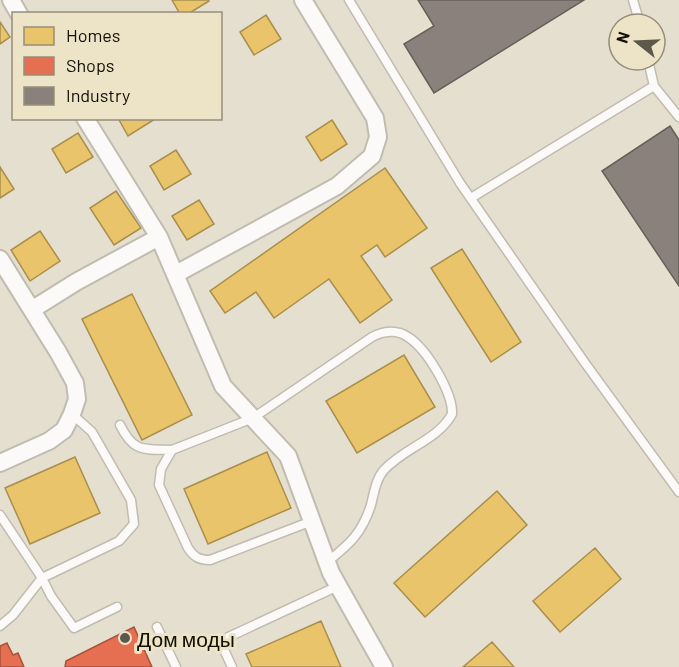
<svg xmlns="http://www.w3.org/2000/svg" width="679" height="667" viewBox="0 0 679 667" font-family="Barlow,sans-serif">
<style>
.homes{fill:#e9c46a;stroke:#a98e4c;stroke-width:1.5}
.shops{fill:#e76f51;stroke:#a7523a;stroke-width:1.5}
.industry{fill:#8a817c;stroke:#665f59;stroke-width:1.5}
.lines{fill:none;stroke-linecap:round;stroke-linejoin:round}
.service-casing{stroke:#c1bcb0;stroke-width:11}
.minor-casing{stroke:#c1bcb0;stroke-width:20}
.service{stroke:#fbfaf8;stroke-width:8}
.minor{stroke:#fbfaf8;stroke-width:16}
.poi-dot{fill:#5c584c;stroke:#ede3c7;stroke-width:2}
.labels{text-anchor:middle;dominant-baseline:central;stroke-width:6;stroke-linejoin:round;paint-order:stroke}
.poi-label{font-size:21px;fill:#130f06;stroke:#ede3c7;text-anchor:start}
</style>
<rect width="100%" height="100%" fill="#e5dfcf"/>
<path class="homes" d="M172,0H208L209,1L188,14H180Z
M266,15L281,39L254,55L240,32Z
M0,22L10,37L0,44Z
M118,118H154L155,119L128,136Z
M332,120L347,144L321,161L306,137Z
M78,133L93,157L66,173L52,149Z
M176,150L191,174L164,190L150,166Z
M0,167L14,189L0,198Z
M385,168L427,228L385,257L377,245L361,256L392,300L360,323L329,279L274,318L256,292L225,313L210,291Z
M116,191L141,228L114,245L90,208Z
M199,200L214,224L187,240L172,216Z
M40,231L60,261L30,281L11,250Z
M462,249L521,342L491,362L431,268Z
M132,294L192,415L142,440L82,319Z
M404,355L435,407L357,453L326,401Z
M267,452L291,508L208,544L184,489Z
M75,457L100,513L30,544L5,488Z
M497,491L527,525L425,617L394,583Z
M595,548L621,579L560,632L533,601Z
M321,621L341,667H252L246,654Z
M492,642L514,667H463Z"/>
<path class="shops" d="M134,627L152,667H65L66,661Z
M7,643L13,655L18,653L24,667H0V646Z"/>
<path class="industry" d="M418,0H584L434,93L404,44L434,26Z
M670,126L679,140V286L602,171Z"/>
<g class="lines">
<g class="service-casing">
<path id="service" d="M349,0L460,183L585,363L679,492
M633,0L640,24
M648,60L654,86
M471,198L654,86L679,117
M120,425C134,453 143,449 172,450
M0,515L42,578L119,541L134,524L131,500L92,432L72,414
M312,521L210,560C199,560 194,557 188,548L159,485L161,469L172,450L253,418L372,337C383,331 397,329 408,337C427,349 453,393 452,414C438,440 404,448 384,470C376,479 374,493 371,505C362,533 350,544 327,562
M0,626L13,615L42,578L51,596L74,628L117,607
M157,627L176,667
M232,667L220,641L338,586"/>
</g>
<g class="minor-casing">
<path id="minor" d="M11,0L19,14
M85,118L159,237L223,386L288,456L331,573L384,667
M0,259L58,352L75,383L77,399L72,414L64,430L49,441L0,463
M176,274L337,186L372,156L378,137L375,118L303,0
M33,309L76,282L159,237"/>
</g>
<use href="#service" class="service"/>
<use href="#minor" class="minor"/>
</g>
<circle class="poi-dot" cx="125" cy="638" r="6"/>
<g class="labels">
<g class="poi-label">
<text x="137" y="638">Дом моды</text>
</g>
</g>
<rect x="12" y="12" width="210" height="108" fill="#ede3c7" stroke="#968e7a" stroke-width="1.5"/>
<rect x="24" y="27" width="30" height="18" fill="#e9c46a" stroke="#968e7a" stroke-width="1.5"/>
<text x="66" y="42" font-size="18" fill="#130f06">Homes</text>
<rect x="24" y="57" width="30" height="18" fill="#e76f51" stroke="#968e7a" stroke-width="1.5"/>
<text x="66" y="72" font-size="18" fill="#130f06">Shops</text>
<rect x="24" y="87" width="30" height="18" fill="#8a817c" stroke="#968e7a" stroke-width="1.5"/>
<text x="66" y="102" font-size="18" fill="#130f06">Industry</text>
<g transform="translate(637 42) rotate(288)"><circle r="28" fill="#ede3c7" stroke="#968e7a" stroke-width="1.5"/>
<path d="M0-4.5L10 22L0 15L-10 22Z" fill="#5c584c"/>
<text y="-9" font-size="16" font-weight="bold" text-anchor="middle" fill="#130f06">N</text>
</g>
</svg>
